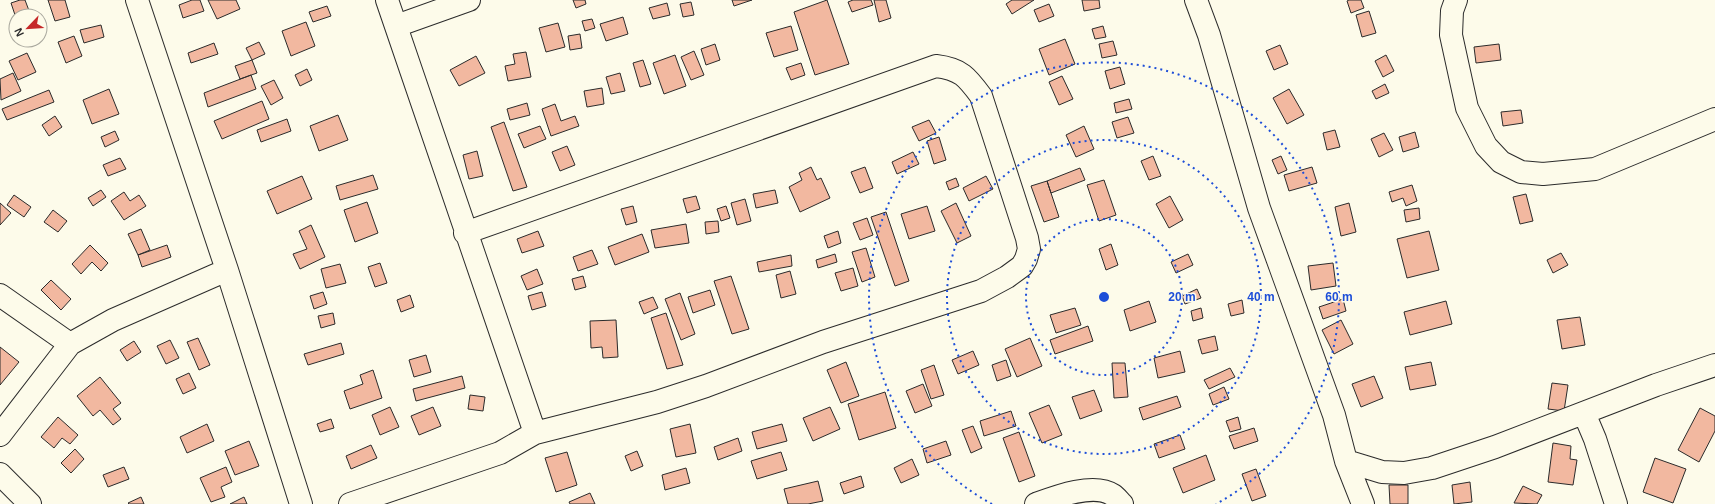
<svg xmlns="http://www.w3.org/2000/svg" width="1715" height="504" viewBox="0 0 1715 504" font-family="Arial,sans-serif">
<style>
.building{fill:#f2b8a0;stroke:#2b2b2b}
.lines{fill:none;stroke-linecap:round;stroke-linejoin:round}
.street-casing{stroke:#2b2b2b;stroke-width:24}
.street{stroke:#fdfbea;stroke-width:22}
.ring{fill:none;stroke:#1d4ed8;stroke-width:2;stroke-dasharray:2 4}
.centre{fill:#1d4ed8;stroke:#fdfbea;stroke-width:2}
.ring-label{font-size:12px;text-anchor:middle;font-weight:bold;fill:#1d4ed8;stroke:#fdfbea;stroke-width:3;stroke-linejoin:round;paint-order:stroke}
</style>
<rect width="100%" height="100%" fill="#fdfbea"/>
<path class="building" d="M20,0H25L31,16H16V18L11,3Z
M48,0H65L70,17L55,21Z
M192,0H200L204,11L183,18L179,5Z
M208,0H236L240,9L217,19Z
M573,0H585L586,4L576,8Z
M732,0H752L734,6Z
M827,0L849,64L815,75L794,12Z
M853,0H871L873,5L852,12L848,2Z
M874,0H886L891,18L879,22Z
M1012,0H1034L1012,14L1006,4Z
M1082,0H1099L1100,8L1084,11Z
M1349,0H1361L1364,8L1351,13L1347,1Z
M691,2L694,15L683,17L680,4Z
M667,3L670,15L653,19L649,8Z
M1049,4L1054,16L1039,22L1034,10Z
M327,6L331,16L313,22L309,12Z
M1369,11L1376,33L1362,37L1356,15Z
M623,17L628,34L606,41L600,24Z
M592,19L595,28L585,31L582,21Z
M306,22L315,46L291,56L282,31Z
M558,23L565,47L546,52L539,28Z
M101,25L104,37L84,43L80,30Z
M791,26L798,50L774,57L766,33Z
M1103,26L1106,37L1095,39L1092,29Z
M580,34L582,48L570,50L568,36Z
M74,36L82,56L66,63L58,42Z
M1065,39L1075,64L1049,75L1039,49Z
M1113,41L1117,55L1102,58L1099,44Z
M259,42L265,54L252,60L246,48Z
M214,43L218,54L191,63L188,53Z
M715,44L720,60L706,65L701,49Z
M1499,44L1501,60L1476,63L1474,47Z
M1280,45L1288,64L1274,70L1266,51Z
M694,51L704,75L691,80L681,57Z
M526,52L531,77L508,81L505,66L515,64L513,54Z
M27,53L36,72L18,80L9,61Z
M675,55L686,86L664,94L653,63Z
M1386,55L1394,71L1383,77L1375,61Z
M476,56L485,73L459,86L450,70Z
M252,60L257,73L240,79L235,66Z
M643,60L651,84L640,87L633,63Z
M801,63L805,75L791,80L786,68Z
M1120,67L1125,84L1110,89L1105,71Z
M307,69L312,80L300,86L295,75Z
M13,73L21,91L1,100L0,79Z
M620,73L625,91L611,94L606,77Z
M251,75L256,89L208,107L204,93Z
M1062,76L1073,99L1059,105L1049,82Z
M274,80L283,98L271,105L261,86Z
M1385,84L1389,93L1376,99L1372,91Z
M602,88L604,104L587,107L584,91Z
M109,89L119,114L92,124L83,100Z
M1289,89L1304,115L1287,124L1273,98Z
M49,90L54,102L7,120L2,109Z
M1129,99L1132,109L1116,113L1114,103Z
M262,101L269,119L222,139L214,121Z
M527,103L530,115L510,120L507,109Z
M555,104L561,121L575,116L579,126L551,136L542,109Z
M1521,110L1523,123L1503,126L1501,112Z
M338,115L348,140L319,151L310,126Z
M55,116L62,127L49,136L42,125Z
M1128,117L1134,133L1117,138L1112,122Z
M287,119L291,131L261,142L257,130Z
M929,120L936,133L919,141L912,127Z
M504,122L527,187L513,191L491,127Z
M540,126L546,139L524,148L518,134Z
M1084,126L1094,149L1076,157L1066,135Z
M1335,130L1340,147L1327,150L1323,133Z
M115,131L119,140L105,147L101,137Z
M1415,132L1419,147L1403,152L1399,137Z
M1384,133L1393,150L1379,157L1371,139Z
M939,137L946,160L934,164L927,141Z
M567,146L575,165L560,171L552,152Z
M477,151L483,176L469,179L463,155Z
M913,152L919,164L897,174L892,162Z
M1153,156L1161,176L1149,180L1141,161Z
M1281,156L1287,170L1278,174L1272,160Z
M120,158L126,169L108,176L103,165Z
M811,167L817,180L821,178L830,198L800,212L789,187L802,180L799,173Z
M865,167L873,188L860,193L851,172Z
M1312,167L1317,183L1289,191L1284,175Z
M1080,168L1085,180L1051,193L1047,181Z
M373,175L378,189L340,200L336,186Z
M302,176L312,199L277,214L267,191Z
M986,176L993,189L969,201L963,188Z
M956,178L959,186L949,190L946,182Z
M1104,180L1116,215L1099,221L1087,185Z
M1047,181L1059,217L1044,222L1031,186Z
M1412,185L1417,201L1406,206L1403,198L1392,202L1389,192Z
M101,190L106,197L93,206L88,198Z
M775,190L778,203L756,208L753,194Z
M124,192L130,201L139,195L146,206L124,220L111,201Z
M1526,194L1533,221L1520,224L1513,197Z
M14,195L31,207L24,217L7,205Z
M696,196L700,209L687,213L683,199Z
M1170,196L1183,220L1169,228L1156,204Z
M745,199L751,221L737,225L731,203Z
M367,202L378,233L355,242L344,210Z
M0,203L11,213L0,225Z
M956,203L971,236L957,243L941,211Z
M1349,203L1356,232L1341,236L1335,207Z
M633,206L637,222L626,225L621,209Z
M726,206L730,218L721,221L717,209Z
M927,206L935,231L909,239L901,214Z
M1419,208L1420,219L1406,222L1404,210Z
M53,210L67,221L58,232L44,222Z
M886,212L909,281L895,286L871,217Z
M867,218L873,235L860,240L853,223Z
M718,221L719,232L706,234L705,222Z
M686,224L689,243L655,248L651,230Z
M311,225L325,257L300,269L293,254L307,249L299,231Z
M141,229L150,250L138,255L128,234Z
M538,231L544,246L522,253L517,239Z
M838,231L841,243L828,248L824,236Z
M1429,231L1439,270L1407,278L1397,239Z
M642,234L649,252L615,265L608,247Z
M1111,244L1118,265L1106,270L1099,249Z
M90,245L108,263L101,271L92,262L81,274L72,264Z
M167,245L171,257L142,267L138,255Z
M866,248L875,277L862,282L852,252Z
M592,250L598,264L578,271L573,257Z
M1561,253L1568,265L1553,273L1547,260Z
M835,254L837,262L818,268L816,260Z
M1188,254L1193,265L1176,273L1171,262Z
M791,255L792,266L759,272L757,262Z
M380,263L387,283L375,287L368,267Z
M1333,263L1336,286L1311,290L1308,266Z
M340,264L346,283L326,288L321,269Z
M853,268L858,286L841,291L835,273Z
M537,269L543,284L527,290L521,276Z
M790,271L796,294L781,298L776,275Z
M583,276L586,287L575,290L572,279Z
M731,276L749,329L732,334L714,281Z
M51,280L71,299L61,310L41,290Z
M1197,289L1201,298L1185,304L1182,296Z
M710,290L715,305L693,313L688,297Z
M323,292L327,304L314,309L310,296Z
M542,292L546,306L532,310L528,296Z
M680,293L695,334L681,340L665,299Z
M410,295L414,307L401,312L397,300Z
M653,297L658,308L644,314L639,302Z
M1343,299L1346,311L1323,319L1319,307Z
M1242,300L1244,313L1231,316L1228,304Z
M1149,301L1156,322L1130,331L1124,310Z
M1446,301L1452,324L1410,335L1404,312Z
M1075,308L1081,325L1056,333L1050,315Z
M1201,308L1203,318L1193,321L1191,311Z
M333,313L335,324L321,328L318,316Z
M666,313L683,365L667,369L651,318Z
M1580,317L1585,345L1562,349L1557,320Z
M616,320L618,357L603,358L602,347L591,348L590,321Z
M1341,320L1353,344L1334,354L1322,330Z
M1088,326L1093,341L1055,354L1050,340Z
M1215,336L1218,350L1202,354L1198,340Z
M198,338L210,365L199,370L187,342Z
M1030,338L1042,366L1017,377L1005,349Z
M170,340L179,358L166,364L157,346Z
M134,341L141,352L127,361L120,350Z
M341,343L344,354L308,365L304,354Z
M0,347L19,362L0,385Z
M973,351L979,365L958,374L952,360Z
M1180,351L1185,372L1158,378L1154,358Z
M426,355L431,372L414,377L409,360Z
M1006,360L1011,376L997,381L992,365Z
M846,362L859,396L841,403L827,370Z
M1431,362L1436,385L1410,390L1405,367Z
M1112,363H1125L1128,397L1114,398Z
M934,365L944,395L931,399L921,370Z
M1230,368L1235,377L1209,389L1204,380Z
M373,370L382,398L350,409L344,391L363,384L360,375Z
M189,373L196,388L183,394L176,379Z
M462,376L465,388L416,401L413,389Z
M1374,376L1383,398L1361,407L1352,384Z
M100,377L121,403L113,409L121,419L113,425L100,410L93,416L77,396Z
M1552,383L1568,385L1564,411L1548,409Z
M923,384L932,406L915,413L906,391Z
M1224,387L1229,399L1213,405L1209,394Z
M1094,390L1102,411L1080,419L1072,397Z
M885,392L896,428L859,440L848,404Z
M470,395L485,397L483,411L468,409Z
M1177,396L1181,407L1143,420L1139,408Z
M1049,405L1062,435L1042,443L1029,413Z
M390,407L399,427L380,435L372,415Z
M433,407L441,426L419,435L411,416Z
M830,407L840,429L813,441L803,418Z
M1700,408L1715,416V431L1699,462L1678,450Z
M1011,411L1016,426L984,436L980,421Z
M58,417L78,435L70,444L62,438L54,448L41,437Z
M1238,417L1241,429L1230,432L1226,421Z
M331,419L334,428L320,432L317,424Z
M207,424L214,441L187,453L180,437Z
M690,424L696,453L676,457L670,429Z
M782,424L787,441L757,449L752,432Z
M973,426L982,448L971,453L962,430Z
M1254,428L1258,441L1234,449L1229,436Z
M1019,432L1035,476L1019,482L1003,438Z
M1180,435L1185,449L1159,458L1154,444Z
M738,438L742,451L718,460L714,447Z
M249,441L259,466L235,475L225,451Z
M946,441L951,455L927,463L923,449Z
M1553,443L1571,446L1570,459L1577,460L1573,485L1548,482Z
M371,445L377,458L351,469L346,456Z
M75,449L84,459L71,473L61,463Z
M637,451L643,466L631,471L625,456Z
M567,452L577,485L556,492L545,458Z
M781,452L787,470L757,479L751,461Z
M1206,455L1215,480L1183,493L1173,468Z
M1655,458L1686,469L1673,503L1643,492Z
M912,459L919,475L901,483L894,468Z
M124,467L129,479L108,487L103,475Z
M226,467L232,482L221,487L225,497L211,502L200,478Z
M686,468L690,483L665,490L662,475Z
M1256,469L1266,496L1252,501L1242,474Z
M861,476L864,487L844,494L840,483Z
M818,481L823,501L808,504H788L784,489Z
M1470,482L1472,502L1454,504L1452,485Z
M1389,485H1408V504H1390Z
M1523,486L1542,495L1537,504L1514,503Z
M590,493L595,504H570L569,502Z
M141,497L144,504H129L128,503Z
M244,497L247,504H230Z"/>
<g class="lines">
<g class="street-casing">
<path id="street" d="M137,0L227,270L301,504
M387,0L535,433
M1196,0L1209,35L1259,208L1334,415L1346,461L1363,504
M1456,0L1452,11L1451,35L1467,108L1486,146L1501,162L1521,172L1543,174L1595,169L1715,119
M396,26L469,0
M0,295L70,344
M1584,413L1595,439L1616,504
M0,435L70,344L113,320L227,270
M1346,461L1382,472L1404,473L1432,468L1495,447L1656,385L1715,365
M0,474L30,504
M350,504L500,453L535,433L657,402L706,386L823,342L981,291L1007,277L1022,266L1026,259L1029,249L1027,238L981,96C967,77 961,69 936,66L465,233
M1036,504C1055,497 1094,482 1113,495C1116,497 1119,501 1122,504"/>
</g>
<use href="#street" class="street"/>
</g>
<g class="ring">
<circle cx="1104" cy="297" r="78"/>
<circle cx="1104" cy="297" r="157"/>
<path d="M992 504A235 235 0 1 1 1216 504"/>
</g>
<circle cx="1104" cy="297" r="6" class="centre"/>
<g class="ring-label">
<text x="1182" y="301">20 m</text>
<text x="1261" y="301">40 m</text>
<text x="1339" y="301">60 m</text>
</g>
<g transform="translate(28 28) rotate(245)"><circle r="19" fill="#fdfbea" stroke="#a9a89e"/>
<path d="M0-3L7 15L0 10L-7 15Z" fill="#c62828"/>
<text y="-6" font-size="11" font-weight="bold" text-anchor="middle" fill="#2b2b2b">N</text>
</g>
</svg>
